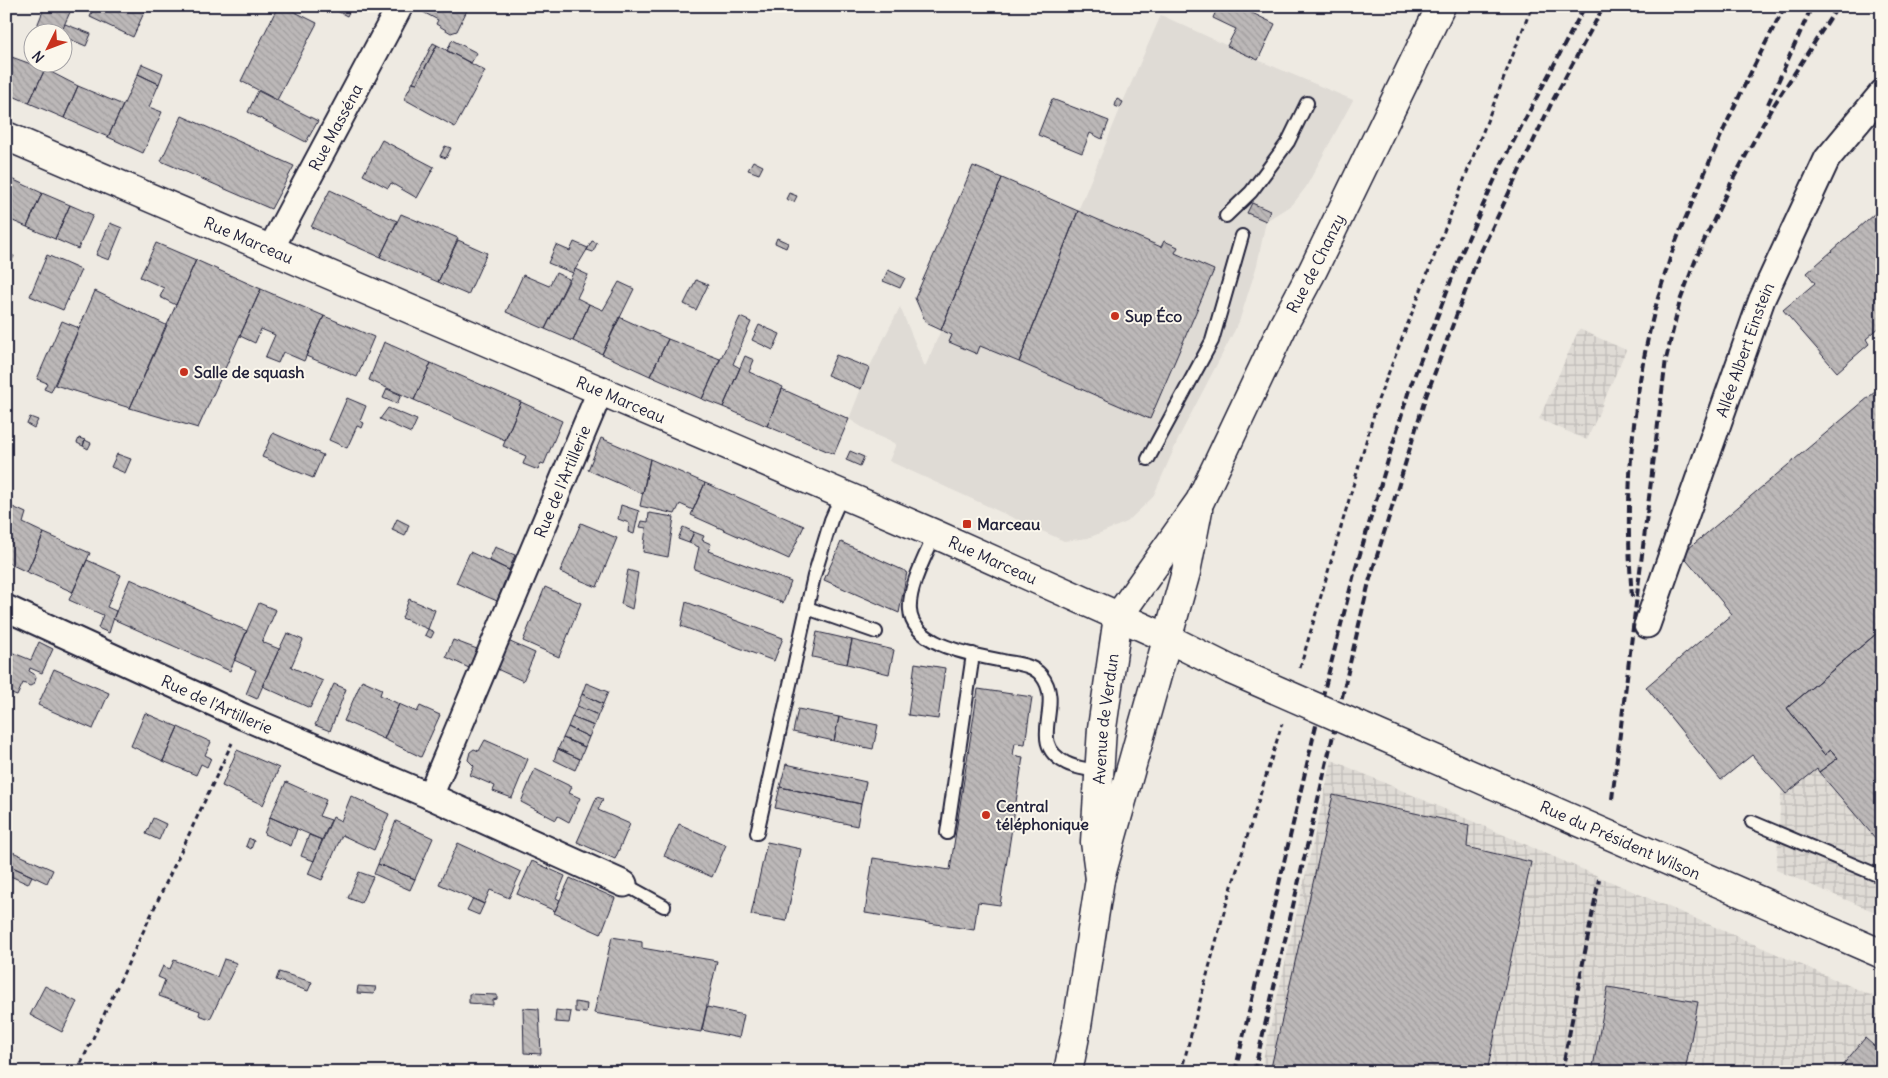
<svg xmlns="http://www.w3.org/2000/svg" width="1888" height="1078" viewBox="0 0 1888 1078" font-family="Delius,sans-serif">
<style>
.built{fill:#dfdbd5}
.industrial{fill:url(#industrial-grid)}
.building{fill:url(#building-back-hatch);stroke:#22223b}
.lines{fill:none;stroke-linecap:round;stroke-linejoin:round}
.lane-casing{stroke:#22223b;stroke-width:16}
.street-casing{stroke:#22223b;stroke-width:29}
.secondary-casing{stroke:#22223b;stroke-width:31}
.path{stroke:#22223b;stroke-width:3;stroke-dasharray:5 4;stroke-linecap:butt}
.lane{stroke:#fbf7ec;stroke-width:12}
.street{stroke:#fbf7ec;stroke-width:25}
.secondary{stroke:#fbf7ec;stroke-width:28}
.rail{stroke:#22223b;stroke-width:4;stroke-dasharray:8 4;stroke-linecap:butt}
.secondary-bridge-casing{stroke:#22223b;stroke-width:31;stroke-linecap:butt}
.secondary-bridge{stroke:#fbf7ec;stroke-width:28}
.poi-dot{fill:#c8321e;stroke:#fbf7ec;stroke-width:2}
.labels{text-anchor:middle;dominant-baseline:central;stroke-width:4;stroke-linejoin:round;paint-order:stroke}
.street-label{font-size:16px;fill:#22223b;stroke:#fbf7ec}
.poi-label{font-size:16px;font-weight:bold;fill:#22223b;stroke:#fbf7ec;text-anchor:start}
</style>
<defs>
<pattern id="industrial-grid" width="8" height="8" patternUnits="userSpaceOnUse" patternTransform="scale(1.25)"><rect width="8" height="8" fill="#dfdbd5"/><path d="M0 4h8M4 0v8" fill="none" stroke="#bfbcb8"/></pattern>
<pattern id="building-back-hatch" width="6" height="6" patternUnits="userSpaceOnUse" patternTransform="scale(1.25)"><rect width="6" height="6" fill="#bcb8b8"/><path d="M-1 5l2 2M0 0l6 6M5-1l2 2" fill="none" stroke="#a19e9f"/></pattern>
</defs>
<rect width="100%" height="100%" fill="#eeeae2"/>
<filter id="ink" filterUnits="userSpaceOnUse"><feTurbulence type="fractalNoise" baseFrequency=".02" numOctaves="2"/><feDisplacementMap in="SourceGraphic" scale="10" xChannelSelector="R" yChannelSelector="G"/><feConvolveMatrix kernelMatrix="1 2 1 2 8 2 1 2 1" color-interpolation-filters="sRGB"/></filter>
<g filter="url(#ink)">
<path class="built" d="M1161,15L1258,60L1353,100L1306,187L1293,204L1266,221L1257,265L1239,322L1181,433L1153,497L1127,522L1088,538L1064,541L889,461L896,444L873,434L849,419L869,368L900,307L925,367L941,330L926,323L915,298L973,166L1078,211L1123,102Z"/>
<path class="industrial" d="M1579,329L1626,350L1587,440L1539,419Z
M1882,629V915L1776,870L1787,708Z
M1332,760L1882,1000V1072H1260Z"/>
<path class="building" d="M45,6H62L71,10L61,32H53L37,26Z
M95,6H147L133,37L90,17Z
M278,6H283L317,23L277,100L241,81Z
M327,6H352L347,16Z
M426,6H469L457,31L451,33L436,24L438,20L423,12Z
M1218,6H1250L1248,11L1275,24L1258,60L1227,46L1236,29L1213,18Z
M65,24L91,34L86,46L62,36L61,32Z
M452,40L477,53L471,63L447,51Z
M433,43L437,45L417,83L413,82Z
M437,45L485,71L455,127L404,99L413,82L417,83Z
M6,55L45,69L29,103L6,93Z
M142,64L163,73L159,84L138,74Z
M45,69L78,86L64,118L29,103Z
M138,74L159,84L149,107L162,112L143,153L108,137Z
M78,86L123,105L108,137L64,118Z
M258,91L318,121L306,142L248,112Z
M1052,99L1109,121L1102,139L1090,133L1082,153L1038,135Z
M1117,99L1123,102L1120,108L1115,106Z
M182,116L294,166L271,209L161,161Z
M382,140L434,167L417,198L391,183L388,188L363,175Z
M445,146L451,148L446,158L440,156Z
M753,161L763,166L759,174L748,170Z
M973,166L1002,178L941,330L926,323L915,298Z
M6,177L14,180L6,199Z
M1002,178L1078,211L1019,362L980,346L977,354L949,342L952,335L941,330Z
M14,180L42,193L27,227L6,218V199Z
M330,190L397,221L380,257L311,227Z
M42,193L70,205L55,239L27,227Z
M789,193L797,196L794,202L786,199Z
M1252,203L1270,211L1266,221L1247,213Z
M70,205L93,215L78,249L55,239Z
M1882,207V325L1866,339L1869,344L1837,372L1783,310L1815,283L1807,273Z
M1078,211L1161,247L1164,241L1178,247L1175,253L1214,270L1150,419L1019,362Z
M401,214L458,238L438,282L380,257Z
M110,223L122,228L109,260L96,255Z
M777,238L788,243L786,248L775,243Z
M458,240L487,253L468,295L438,282Z
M592,241L597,243L593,252L587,250Z
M574,242L588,248L573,273L548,263L556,245L570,251Z
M156,243L196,260L176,305L160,297L164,288L140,277Z
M6,253L14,256L6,274Z
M47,255L81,270L63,310L30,296Z
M196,260L261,289L198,428L130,408Z
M575,269L588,275L577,298L589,304L573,341L545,329Z
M888,270L905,278L900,288L883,281Z
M556,273L569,279L545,329L506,312L523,275L549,286Z
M696,280L708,285L696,310L684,304Z
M619,282L634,289L602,354L573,341L589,304L603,310Z
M261,289L324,316L304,361L283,352L278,363L265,358L275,335L261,329L255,343L240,336Z
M95,291L166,325L130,408L55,385Z
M324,316L374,337L357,377L306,356Z
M619,317L668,339L650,376L602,354Z
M740,317L751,322L733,364L740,368L723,407L702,399Z
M62,321L79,328L51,392L44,389L47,383L37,379Z
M759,325L780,334L773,350L752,340Z
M668,339L720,359L702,399L650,376Z
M384,342L431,363L414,400L369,380Z
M836,355L869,368L861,389L827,375Z
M745,356L754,360L749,372L783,387L767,426L723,407Z
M431,363L521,402L505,440L414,400Z
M1882,386V629L1787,708L1824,755L1831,750L1838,758L1819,772L1817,769L1786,794L1752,755L1721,780L1646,687L1732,614L1682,554Z
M387,389L401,395L397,404L383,398Z
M782,389L849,419L834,454L767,426Z
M347,398L366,406L360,421L364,423L362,428L357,426L347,448L329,440Z
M521,402L562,421L544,464L541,463L538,470L523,464L526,456L503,446Z
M388,408L417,420L411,433L380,419Z
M30,417L38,420L34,428L27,424Z
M273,433L323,455L313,478L262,457Z
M79,438L85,440L83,446L77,443Z
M601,438L650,459L643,494L588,470Z
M85,440L91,443L88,449L83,446Z
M850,451L864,457L860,466L846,460Z
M117,454L131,459L125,473L111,467Z
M650,459L705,483L693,510L680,504L675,514L640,506Z
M705,483L804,526L789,559L691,515Z
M6,504L26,513L23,523L44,533L27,572L6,562Z
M621,505L639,511L634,534L628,532L629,523L618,519Z
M649,513L674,517L668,557L643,552L646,528L640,527L642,521L648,522Z
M397,519L409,525L405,536L392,530Z
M581,523L617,538L597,587L560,572Z
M683,527L694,532L689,543L678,539Z
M694,532L704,536L702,540L711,544L708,551L791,582L783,603L694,569L699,547L689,543Z
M44,533L90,553L73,592L27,572Z
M841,542L907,572L899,613L824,580Z
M495,547L515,555L509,570L489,560Z
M470,552L509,570L497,601L456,583Z
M87,560L121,575L107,607L116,611L109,633L98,628L103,615L69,600Z
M628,570L638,573L632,609L621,604Z
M130,579L247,631L230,671L113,619Z
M545,587L581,603L559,657L523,641Z
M409,599L435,610L428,629L402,618Z
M686,602L783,638L774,661L681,626Z
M259,603L276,610L262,642L279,649L257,699L246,694L256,670L234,660Z
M428,629L434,632L431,638L425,635Z
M1882,629V846L1819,772L1838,758L1831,750L1824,755L1787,708Z
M817,632L852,640L847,664L812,657Z
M287,633L303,640L291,667L323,681L310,708L262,686Z
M453,640L477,649L469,668L446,657Z
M852,640L894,650L889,674L847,664Z
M508,641L535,653L523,681L497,669Z
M39,642L53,649L42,673L30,668L29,671L34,674L36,678L34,684L30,686L23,683L17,696L6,692V650L31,660Z
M915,663L945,668L938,719L908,715Z
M54,669L109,693L93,729L38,705Z
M362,680L382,689L380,695L399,704L384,739L344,721Z
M586,683L608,692L603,704L582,694Z
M334,684L346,689L330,731L315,725Z
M978,689L1032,697L1025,744L1015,743L1013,755L1023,757L1000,905L978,902L974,930L865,913L873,858L950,870Z
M582,694L603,704L598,715L577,706Z
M399,704L417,712L420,706L440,715L421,757L384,739Z
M577,706L598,715L594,726L572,717Z
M798,709L839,717L834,741L793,732Z
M145,713L178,727L163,761L131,746Z
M572,717L594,726L589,737L568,727Z
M839,717L878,725L873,749L834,741Z
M178,727L211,742L205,755L211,758L207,767L201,764L196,775L163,761Z
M568,727L589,737L585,747L563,738Z
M563,738L585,747L580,759L558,749Z
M485,740L528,759L512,798L493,791L495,786L470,775L474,766L468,760L470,752L474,749L479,751Z
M558,749L580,759L575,770L554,760Z
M237,750L279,768L263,805L222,786Z
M786,764L866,782L861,804L780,787Z
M535,769L572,787L569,793L580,798L569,822L558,816L556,820L521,802Z
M286,782L326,800L319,816L331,820L322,840L270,817Z
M780,787L861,804L857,826L775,808Z
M1333,795L1469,825L1467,847L1531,862L1487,1072H1270Z
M351,796L389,814L374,850L342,835L322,880L308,874L333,817L341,821Z
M597,797L603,799L598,810L630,824L615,859L577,842Z
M270,817L297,829L291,846L264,834Z
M153,818L166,824L159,840L146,834Z
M396,821L433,838L415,879L378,864Z
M679,824L726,845L712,877L664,856Z
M309,835L322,840L314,861L301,856Z
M249,838L254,841L251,849L246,846Z
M767,842L801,849L786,921L751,915Z
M458,843L521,872L509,898L490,890L484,904L439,884Z
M6,849L53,870L47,883L6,864Z
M532,861L565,876L556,898L560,900L555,911L517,894Z
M6,864L32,876L28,884L6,874Z
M378,864L415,879L410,890L374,874Z
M359,872L373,877L361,903L348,898Z
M570,878L615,898L601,934L554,913Z
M473,898L484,904L479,915L467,910Z
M612,937L642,942V948L717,961L701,1032L594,1013Z
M224,959L237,963L210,1019L199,1015L200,1011L159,996L165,980L158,977L163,966L170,969L174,960L217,977Z
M279,972L312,982L308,991L276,980Z
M45,986L77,1002L62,1032L30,1015Z
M358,986L376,987L374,994L357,993Z
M1608,987L1698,1002L1685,1072H1592Z
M469,994L497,995V999L493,1000V1005L469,1003Z
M575,1002L587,1004L586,1013L575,1012Z
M707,1007L744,1015L739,1038L702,1030Z
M523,1008L539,1009L541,1054L524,1053Z
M556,1010L571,1012L569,1023L555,1022Z
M1865,1038L1882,1053V1072H1837Z"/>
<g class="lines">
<g class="lane-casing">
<path id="lane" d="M1226,216L1251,192L1288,142L1307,103
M1148,459L1212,341L1242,236
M935,534C926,555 908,588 910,610C912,646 974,655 1003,661C1016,664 1032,664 1041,675C1066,705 1025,742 1066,763C1075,768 1088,769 1099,772
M807,608L876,632
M1752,822L1882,877
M757,833L814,576L831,520L842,495
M947,833L973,654
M624,884L664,906"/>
</g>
<g class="street-casing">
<g id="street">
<path id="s1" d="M270,250L400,6"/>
<path id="s2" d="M6,608L244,717L430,796L624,884"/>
<path id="s3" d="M1647,625L1762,299L1827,159L1882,93"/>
<path id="s4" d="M430,796L601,389"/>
</g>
</g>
<g class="secondary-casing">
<g id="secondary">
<path id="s5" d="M6,136L935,534L1167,638L1231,670"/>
<path id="s6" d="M1359,726L1882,954"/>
<path id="s7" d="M1100,879L1095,842L1102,728L1118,617L1200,501L1284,324L1313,270L1441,6"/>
<path d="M1068,1072L1077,1026L1100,879L1186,572L1198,510"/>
</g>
</g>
<path class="path" d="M1300,668L1378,400L1532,6
M77,1072L232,743
M1181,1072L1224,912L1282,724"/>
<use href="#lane" class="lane"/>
<use href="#street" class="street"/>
<use href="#secondary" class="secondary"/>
<path class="rail" d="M1768,104L1812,6
M1632,597C1623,486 1633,371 1668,265C1675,241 1686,217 1696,194C1722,130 1752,68 1785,6
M1612,799L1666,359L1680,301L1697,256L1732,181L1770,111L1838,6
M1235,1072L1325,687L1354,574L1409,390L1462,252L1503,161L1585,6
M1254,1072L1369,582L1425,399L1477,260L1553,100L1604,6
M1562,1072L1599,879"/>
<g class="secondary-bridge-casing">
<path id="secondary-bridge" d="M1231,670L1359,726"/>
</g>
<use href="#secondary-bridge" class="secondary-bridge"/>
</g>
</g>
<g class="poi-dot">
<circle cx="1115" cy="316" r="5"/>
<circle cx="184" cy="372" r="5"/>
<rect x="962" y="519" width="10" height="10" rx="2.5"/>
<circle cx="986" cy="815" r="5"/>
</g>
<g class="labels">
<g class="street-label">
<text stroke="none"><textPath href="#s1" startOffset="139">Rue Masséna</textPath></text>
<text stroke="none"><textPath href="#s5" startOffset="264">Rue Marceau</textPath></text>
<text stroke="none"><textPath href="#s7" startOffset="670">Rue de Chanzy</textPath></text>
<text stroke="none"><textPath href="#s3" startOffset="292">Allée Albert Einstein</textPath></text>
<text stroke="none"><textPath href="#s5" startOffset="669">Rue Marceau</textPath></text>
<text stroke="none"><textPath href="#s4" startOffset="341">Rue de l'Artillerie</textPath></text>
<text stroke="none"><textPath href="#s5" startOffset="1074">Rue Marceau</textPath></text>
<text stroke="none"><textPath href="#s2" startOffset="232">Rue de l'Artillerie</textPath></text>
<text stroke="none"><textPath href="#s7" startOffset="161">Avenue de Verdun</textPath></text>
<text stroke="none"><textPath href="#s6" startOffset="285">Rue du Président Wilson</textPath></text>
</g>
<g class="poi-label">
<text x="1125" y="316">Sup Éco</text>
<text x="194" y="372">Salle de squash</text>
<text x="977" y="524">Marceau</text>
<text x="996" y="806">Central<tspan x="996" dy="18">téléphonique</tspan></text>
</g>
</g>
<rect width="1888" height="1078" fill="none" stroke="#fbf7ec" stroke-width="25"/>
<rect x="12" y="12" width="1863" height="1053" fill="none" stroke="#22223b" stroke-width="2" filter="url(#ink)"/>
<g transform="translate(48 48) rotate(228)"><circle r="24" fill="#fbf7ec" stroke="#a4a2a5"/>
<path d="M0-4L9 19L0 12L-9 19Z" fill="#c8321e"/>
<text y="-8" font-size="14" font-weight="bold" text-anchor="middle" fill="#22223b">N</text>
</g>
</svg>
